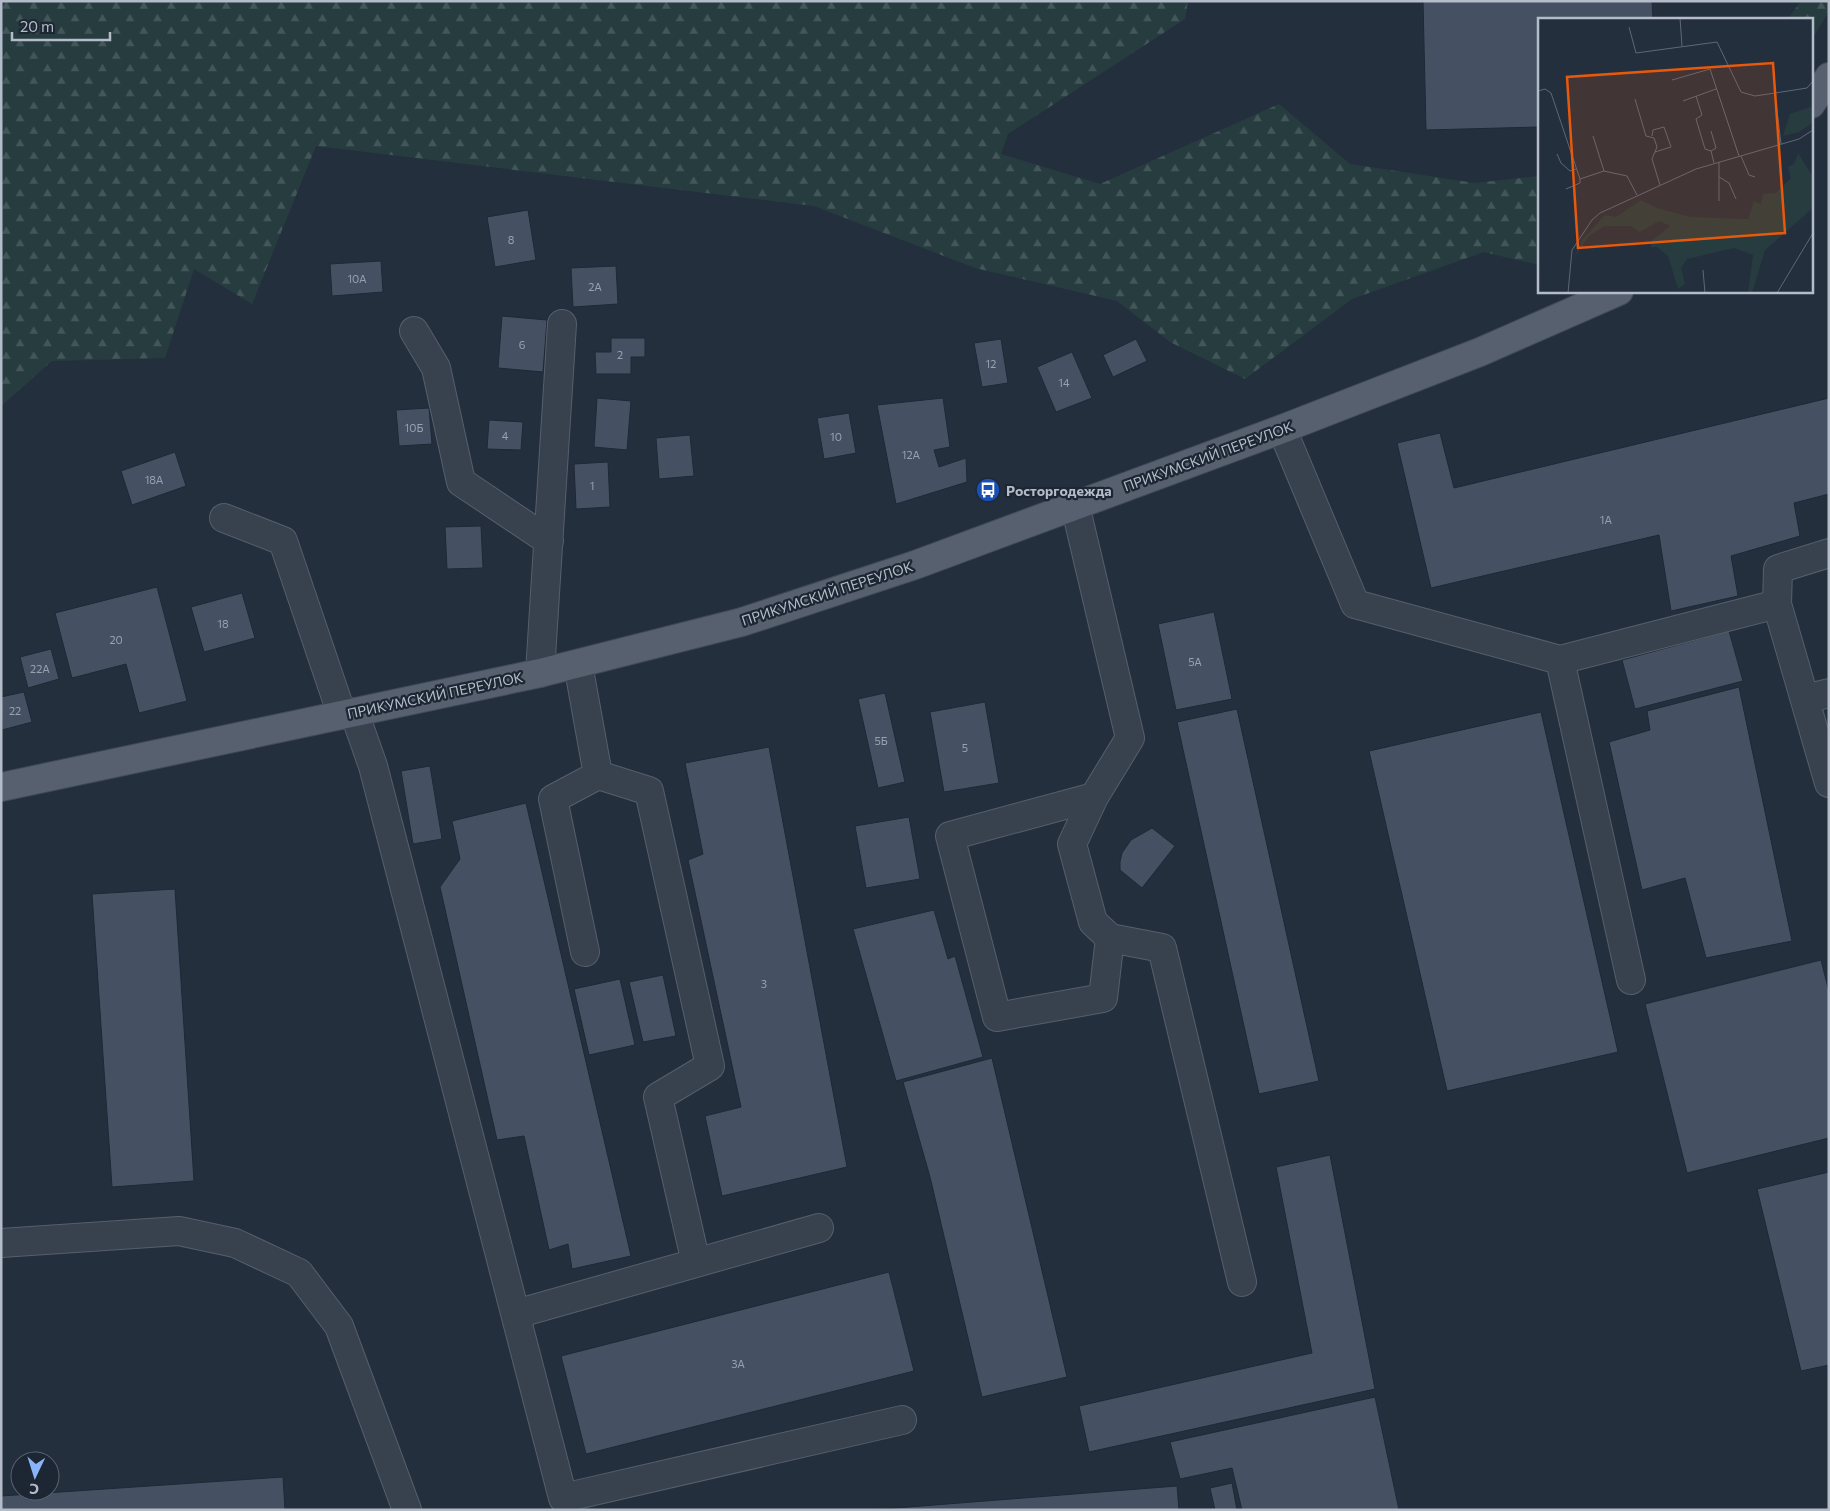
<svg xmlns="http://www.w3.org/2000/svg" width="1830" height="1511" viewBox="0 0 1830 1511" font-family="Commissioner,sans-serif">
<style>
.forest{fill:url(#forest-firs)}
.building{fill:#455162;stroke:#1f2835}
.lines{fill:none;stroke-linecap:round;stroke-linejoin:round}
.minor-casing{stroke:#565f6c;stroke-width:30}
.major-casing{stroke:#414a57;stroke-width:30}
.minor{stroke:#38414e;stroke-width:28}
.major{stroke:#56606e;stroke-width:28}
.labels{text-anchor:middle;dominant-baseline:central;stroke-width:4.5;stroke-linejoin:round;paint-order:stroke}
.number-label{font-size:11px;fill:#98a1af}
.street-label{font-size:14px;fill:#b4bcc9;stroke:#1d2633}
.poi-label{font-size:14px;font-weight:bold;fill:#b4bcc9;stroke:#1d2633;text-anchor:start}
.inset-road{fill:none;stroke:#5e6776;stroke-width:1}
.view{fill:#e8590c;fill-opacity:0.15;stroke:#e8590c;stroke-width:2.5}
.inset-edge{fill:none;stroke:#b4bcc9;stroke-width:2.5}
</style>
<defs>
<pattern id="forest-firs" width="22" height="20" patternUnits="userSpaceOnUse" patternTransform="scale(1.25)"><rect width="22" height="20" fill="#263c3f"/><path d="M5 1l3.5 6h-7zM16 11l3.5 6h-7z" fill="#435659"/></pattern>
</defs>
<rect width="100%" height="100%" fill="#242f3e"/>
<path class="forest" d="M1,1H1188L1185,19L1008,134L1001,154L1100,184L1279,104L1350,164L1475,183L1539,176V265L1484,252L1352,299L1245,379L1170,342L1117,301L975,268L814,206L316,146L252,304L194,269L165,358L52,361L1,406Z
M1801,1H1829V11L1811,41V19H1788Z"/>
<path class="building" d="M1423,1H1652L1653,19H1539V127L1426,130Z
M528,210L536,260L495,267L487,217Z
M381,261L383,292L332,296L330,264Z
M616,266L618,304L573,307L571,268Z
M502,316L547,320L543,372L498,368Z
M611,338H645V357H631V374H596L595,352H611Z
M1001,339L1008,383L982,387L974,343Z
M1136,339L1147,361L1113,377L1103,355Z
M1072,352L1092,398L1056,412L1037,367Z
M597,398L631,401L627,450L594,447Z
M943,398L950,447L934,450L939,467L966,458L967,482L896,504L877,405Z
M1829,398V494L1794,503L1800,536L1731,556L1738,596L1671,611L1659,535L1431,588L1397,443L1440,433L1454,488Z
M429,408L432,444L399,446L396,410Z
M849,413L856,453L824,459L817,418Z
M489,420L523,422L521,450L487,449Z
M690,435L694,476L659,479L656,438Z
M175,452L186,486L132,505L121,471Z
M608,462L610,507L576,509L574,464Z
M481,526L483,568L447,569L445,527Z
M157,587L187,701L139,713L126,664L72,678L55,613Z
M242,593L255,638L204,652L191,607Z
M1214,612L1232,699L1176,710L1158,624Z
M1729,631L1743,681L1635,709L1622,660Z
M51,649L59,679L28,688L20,657Z
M1739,687L1792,941L1706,958L1685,878L1642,890L1609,742L1650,730L1647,711Z
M24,692L32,722L2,730L1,697Z
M885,693L905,782L878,788L858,699Z
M985,702L999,783L944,792L930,712Z
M1237,709L1319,1081L1259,1094L1177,722Z
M1541,712L1618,1052L1447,1091L1369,751Z
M769,747L847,1167L722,1196L705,1116L741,1107L688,860L703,854L685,763Z
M430,766L442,839L413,844L401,771Z
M526,803L631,1256L572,1269L568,1244L549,1250L524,1136L497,1140L440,887L460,859L452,821Z
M909,817L920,879L866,888L855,826Z
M1152,828L1175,846L1142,888L1120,870V862L1122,853L1131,840Z
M175,889L194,1181L112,1187L92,894Z
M934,910L948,959L955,956L983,1057L896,1081L853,929Z
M1821,960L1829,992V1138L1687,1173L1645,1004Z
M663,975L676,1036L643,1042L629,982Z
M620,979L635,1045L589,1055L574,989Z
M992,1058L1067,1377L982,1397L930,1177L903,1082Z
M1330,1155L1375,1389L1089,1452L1079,1406L1312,1353L1276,1167Z
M1829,1172V1365L1801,1371L1757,1189Z
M889,1272L914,1371L586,1454L561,1356Z
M1375,1397L1399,1510H1242L1232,1468L1180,1479L1170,1442Z
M283,1477L285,1510H1V1496Z
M1232,1483L1237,1510H1215L1210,1488Z
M1177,1486L1179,1510H870Z"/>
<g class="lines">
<g class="minor-casing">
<path id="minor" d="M414,331L436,368L461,482L549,541
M1282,429L1355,604L1560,660L1777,604L1829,783
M1075,505L1130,738L1094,797L1072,844L1093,922L1110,938L1162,948L1242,1282
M224,518L283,541L342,715
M1777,604L1778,569L1829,553
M1560,660L1631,980
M578,664L598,775L649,791L710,1066L658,1097L696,1263
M540,673L562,324
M1805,699L1829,693
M354,712L373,766L563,1498L902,1420
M1094,797L950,836L997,1017L1103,998L1110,938
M585,952L553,799L598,775
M1,1243L179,1231L235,1243L299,1273L339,1326L407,1510
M516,1314L819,1228"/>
</g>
<g class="major-casing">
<path id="major" d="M1811,104L1829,77
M1,787L540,673L742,622L915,565L1282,429L1480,352L1619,291"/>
</g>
<use href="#minor" class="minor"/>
<use href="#major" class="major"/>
</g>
<defs>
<g id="bus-disc" transform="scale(1.25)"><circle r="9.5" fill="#1a4fb4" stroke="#1d2633"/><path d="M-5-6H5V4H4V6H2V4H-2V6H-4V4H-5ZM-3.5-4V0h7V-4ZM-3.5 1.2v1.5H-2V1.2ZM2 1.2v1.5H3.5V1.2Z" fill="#fff"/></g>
</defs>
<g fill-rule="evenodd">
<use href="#bus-disc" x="988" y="490"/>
</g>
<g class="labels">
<g class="number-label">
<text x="511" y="239">8</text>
<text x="357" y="278">10А</text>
<text x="595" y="286">2А</text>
<text x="522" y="344">6</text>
<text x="620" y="354">2</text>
<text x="991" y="363">12</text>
<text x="1064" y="382">14</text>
<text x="414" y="427">10Б</text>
<text x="505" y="435">4</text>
<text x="836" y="436">10</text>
<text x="911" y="454">12А</text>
<text x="154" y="479">18А</text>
<text x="592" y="485">1</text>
<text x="1606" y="519">1А</text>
<text x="223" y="623">18</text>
<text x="116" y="639">20</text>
<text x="1195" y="661">5А</text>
<text x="40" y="668">22А</text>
<text x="15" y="710">22</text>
<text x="881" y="740">5Б</text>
<text x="965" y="747">5</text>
<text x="764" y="983">3</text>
<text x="738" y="1363">3А</text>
</g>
<g class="street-label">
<text transform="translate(1208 456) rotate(-20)">ПРИКУМСКИЙ ПЕРЕУЛОК</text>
<text transform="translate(827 593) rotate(-18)">ПРИКУМСКИЙ ПЕРЕУЛОК</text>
<text transform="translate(435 695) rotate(-12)">ПРИКУМСКИЙ ПЕРЕУЛОК</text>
</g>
<g class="poi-label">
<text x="1006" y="490">Росторгодежда</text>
</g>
</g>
<g transform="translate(1538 18)">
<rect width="275" height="275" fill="#242f3e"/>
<path d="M275,88L274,105L261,114L245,118L252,96ZM260,135L275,159V190L227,232L214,275H210L215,237L196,230L149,241L143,250L147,266L140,271L130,238L119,229H113V223L132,208L121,203L102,214L93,208H67L51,218L36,240L44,222L67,197L78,199L103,182L119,190L153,199L210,201L216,183L223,186L225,176L238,175L253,160L250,149L256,146Z" fill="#263c3f"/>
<path class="inset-road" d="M142,0L144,28M91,9L98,35L179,24L203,74L217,78L237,75M134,62L172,51L201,138M0,73L7,71L13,75L42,161L66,153L89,158L99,177M158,78L164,97L158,101L167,131L173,133L176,145M97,81L108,118L116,120L119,129L114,141L122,167M145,83L178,71M173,113L178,130L173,133M55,118L66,153M114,118L115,112L126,109L133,129L117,134M243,126L237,75L269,70L275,63M19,136L23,145L32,153L38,151M203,138L211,157L217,159M181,144V183M181,159L191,165L198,181M28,171L42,165V161M165,252L167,275M30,275L34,232L54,202L62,195L158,151L261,121L275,112M239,275L275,215"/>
<path class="view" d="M235,45L247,215L40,230L29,59Z"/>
<rect width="275" height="275" class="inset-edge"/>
</g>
<rect width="1830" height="1511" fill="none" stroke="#b4bcc9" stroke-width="5"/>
<g transform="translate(35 1476) rotate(184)"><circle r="24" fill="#1d2633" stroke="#59626f"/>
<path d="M0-4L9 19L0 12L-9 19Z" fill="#8ab4f8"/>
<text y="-8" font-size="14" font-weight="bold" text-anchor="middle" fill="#b4bcc9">С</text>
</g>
<path d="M12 32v8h98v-8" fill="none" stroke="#b4bcc9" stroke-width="2.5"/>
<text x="20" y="32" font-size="15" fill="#b4bcc9" stroke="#1d2633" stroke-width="4" paint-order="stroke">20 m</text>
</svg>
